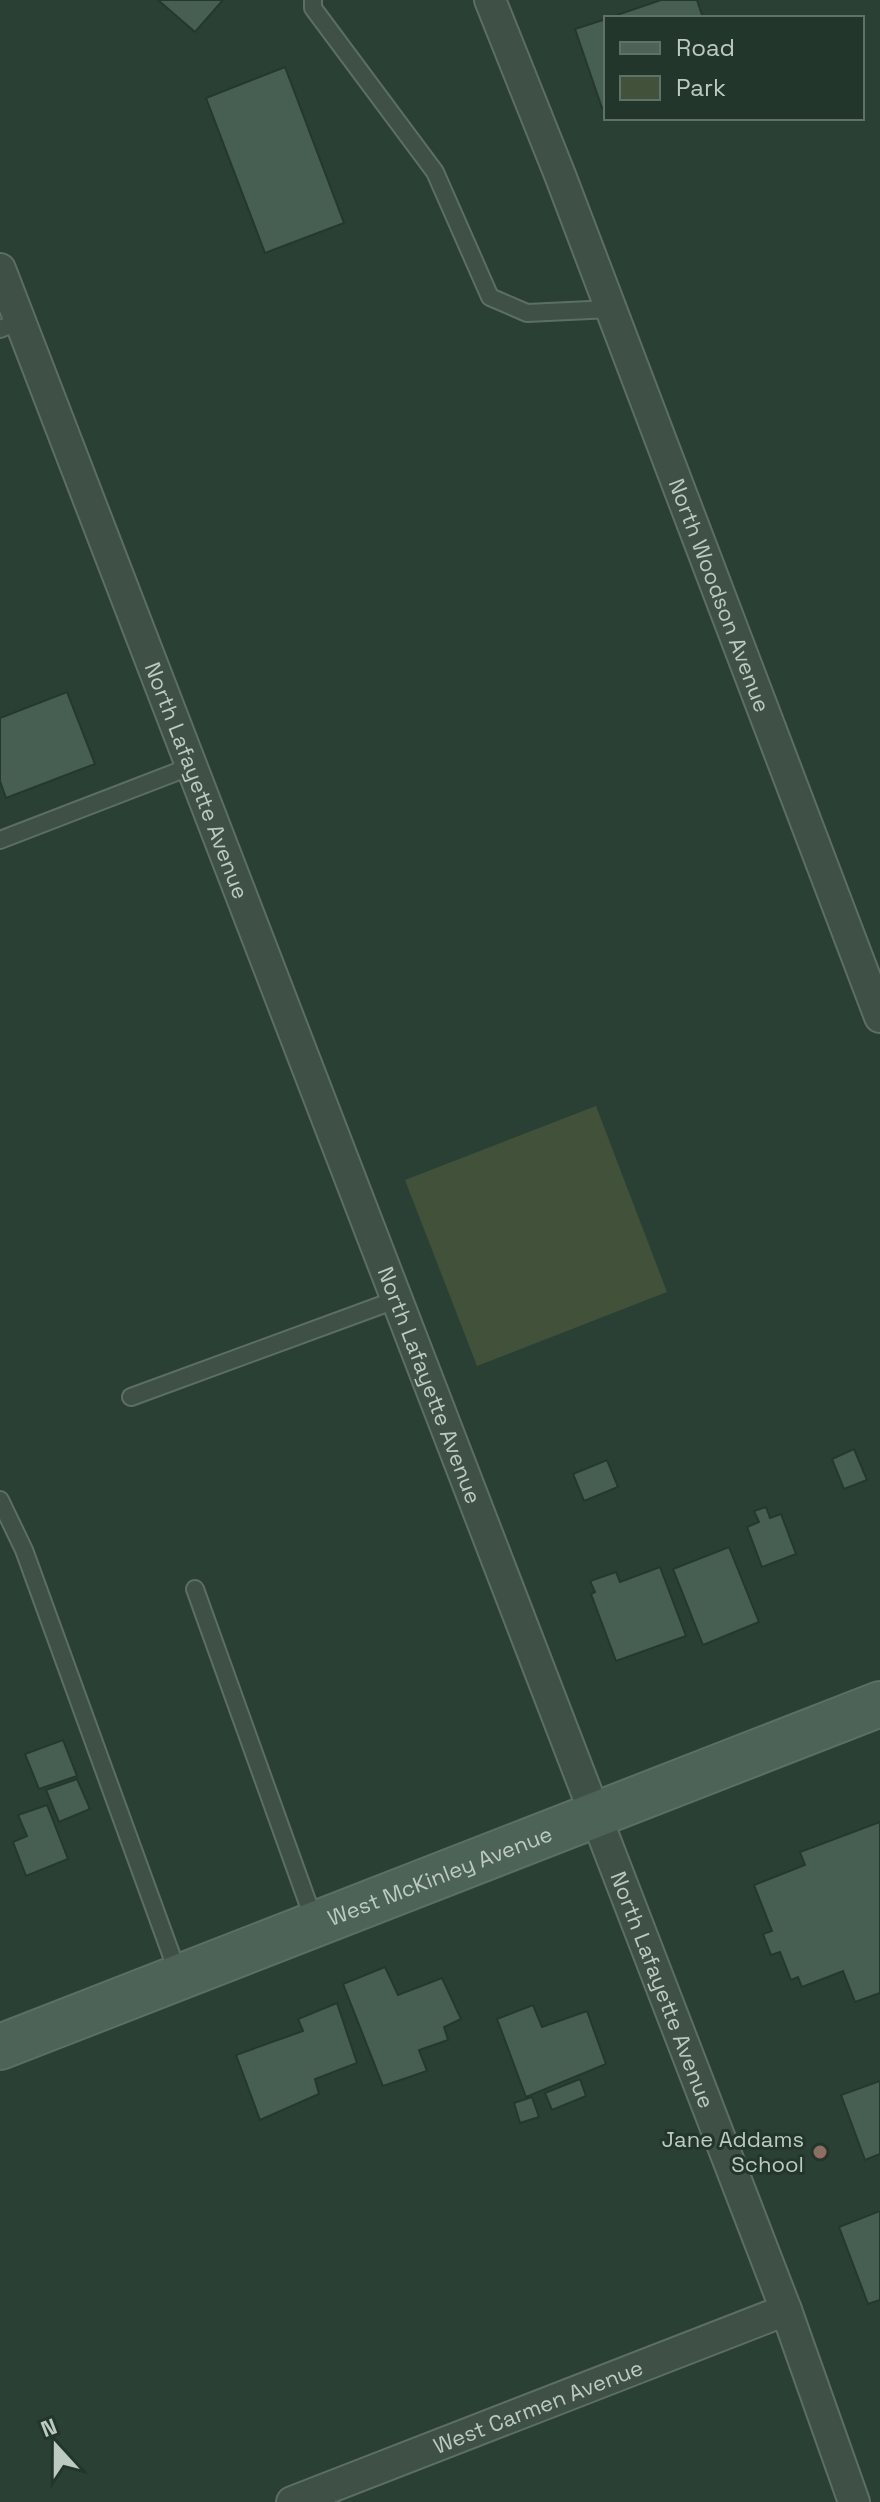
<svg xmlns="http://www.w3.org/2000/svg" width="880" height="2502" viewBox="0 0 880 2502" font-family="'Space Grotesk',sans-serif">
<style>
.green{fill:#41513a}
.building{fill:#475f52;stroke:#25382d;stroke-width:2}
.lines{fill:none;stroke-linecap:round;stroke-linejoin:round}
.service-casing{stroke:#5d6e64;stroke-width:20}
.minor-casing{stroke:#5d6e64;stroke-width:34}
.secondary-casing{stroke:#5d6e64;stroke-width:48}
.service{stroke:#3f5046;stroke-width:16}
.minor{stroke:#3f5046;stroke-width:30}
.secondary{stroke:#4d6357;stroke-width:44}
.education-dot{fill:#8d6e63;stroke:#23362b;stroke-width:3}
.labels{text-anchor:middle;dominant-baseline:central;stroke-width:6;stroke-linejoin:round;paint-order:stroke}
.street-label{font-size:22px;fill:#bccac2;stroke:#23362b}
.poi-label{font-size:22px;fill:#bccac2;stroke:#23362b;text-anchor:end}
</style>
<rect width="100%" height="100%" fill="#2b4034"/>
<path class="green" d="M596,1106L667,1292L477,1366L405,1180Z"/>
<path class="building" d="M158,0H223L195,32Z
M661,0H697L703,18H608Z
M606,19V107L602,108L575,29Z
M285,67L344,223L265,253L206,98Z
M67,692L95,764L6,798L0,781V718Z
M854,1449L867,1480L844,1489L832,1459Z
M607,1460L618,1487L584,1501L573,1474Z
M766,1507L770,1518L781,1514L796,1554L762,1567L747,1527L759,1522L754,1511Z
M729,1547L759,1622L703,1645L673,1569Z
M660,1567L686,1636L616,1661L591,1594L595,1592L590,1581L616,1572L620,1582Z
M63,1740L77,1776L39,1789L25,1754Z
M77,1779L90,1809L59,1822L46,1790Z
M47,1805L68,1859L26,1876L13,1842L27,1836L18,1815Z
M880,1822V1993L855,2002L843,1971L802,1987L798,1977L791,1980L780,1952L771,1955L763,1934L772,1931L754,1885L805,1865L800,1852Z
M385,1967L398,1995L442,1978L461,2019L444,2027L448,2040L419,2050L427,2071L383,2086L343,1984Z
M337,2003L357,2063L315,2079L319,2094L260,2120L236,2055L303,2031L298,2019Z
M533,2005L542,2027L587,2011L606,2064L526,2097L497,2019Z
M580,2079L586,2096L552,2110L545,2093Z
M880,2081V2154L865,2160L841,2095Z
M532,2097L539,2117L520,2123L514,2103Z
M880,2211V2300L868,2304L839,2227Z"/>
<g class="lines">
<g class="service-casing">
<path id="service" d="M313,0V8L435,172L490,297L527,313L611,309
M0,329L20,321
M0,840L192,766
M131,1397L398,1299
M0,1500L24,1550L179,1976
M195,1589L315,1923"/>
</g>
<g class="minor-casing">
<g id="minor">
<path id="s1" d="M490,0L560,175L880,1017"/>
<path id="s2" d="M0,269L786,2310L854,2502"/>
<path id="s3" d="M292,2502L786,2310"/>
</g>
</g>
<g class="secondary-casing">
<g id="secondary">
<path id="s4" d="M0,2047L880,1704"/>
</g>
</g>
<use href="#service" class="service"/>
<use href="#minor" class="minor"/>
<use href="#secondary" class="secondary"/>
</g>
<circle class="education-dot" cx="820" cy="2152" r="8"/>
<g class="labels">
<g class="street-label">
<text stroke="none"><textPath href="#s1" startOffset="638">North Woodson Avenue</textPath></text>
<text stroke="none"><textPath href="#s2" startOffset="548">North Lafayette Avenue</textPath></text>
<text stroke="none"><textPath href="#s2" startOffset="1196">North Lafayette Avenue</textPath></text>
<text stroke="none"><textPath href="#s4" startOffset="472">West McKinley Avenue</textPath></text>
<text stroke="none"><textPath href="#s2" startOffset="1844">North Lafayette Avenue</textPath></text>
<text stroke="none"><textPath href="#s3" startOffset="264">West Carmen Avenue</textPath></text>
</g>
<g class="poi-label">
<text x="804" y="2139">Jane Addams<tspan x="804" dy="25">School</tspan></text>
</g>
</g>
<rect x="604" y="16" width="260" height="104" fill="#23362b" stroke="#607167" stroke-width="2"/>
<rect x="620" y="42" width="40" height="12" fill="#4d6357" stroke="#607167" stroke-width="2"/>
<text x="676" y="56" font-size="24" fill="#bccac2">Road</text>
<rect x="620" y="76" width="40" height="24" fill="#41513a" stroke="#607167" stroke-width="2"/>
<text x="676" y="96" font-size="24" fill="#bccac2">Park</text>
<g transform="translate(56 2446) rotate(339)" stroke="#23362b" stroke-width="6" paint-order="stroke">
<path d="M0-6L14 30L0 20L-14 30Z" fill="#bccac2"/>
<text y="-12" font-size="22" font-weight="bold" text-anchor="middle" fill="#bccac2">N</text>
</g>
</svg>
